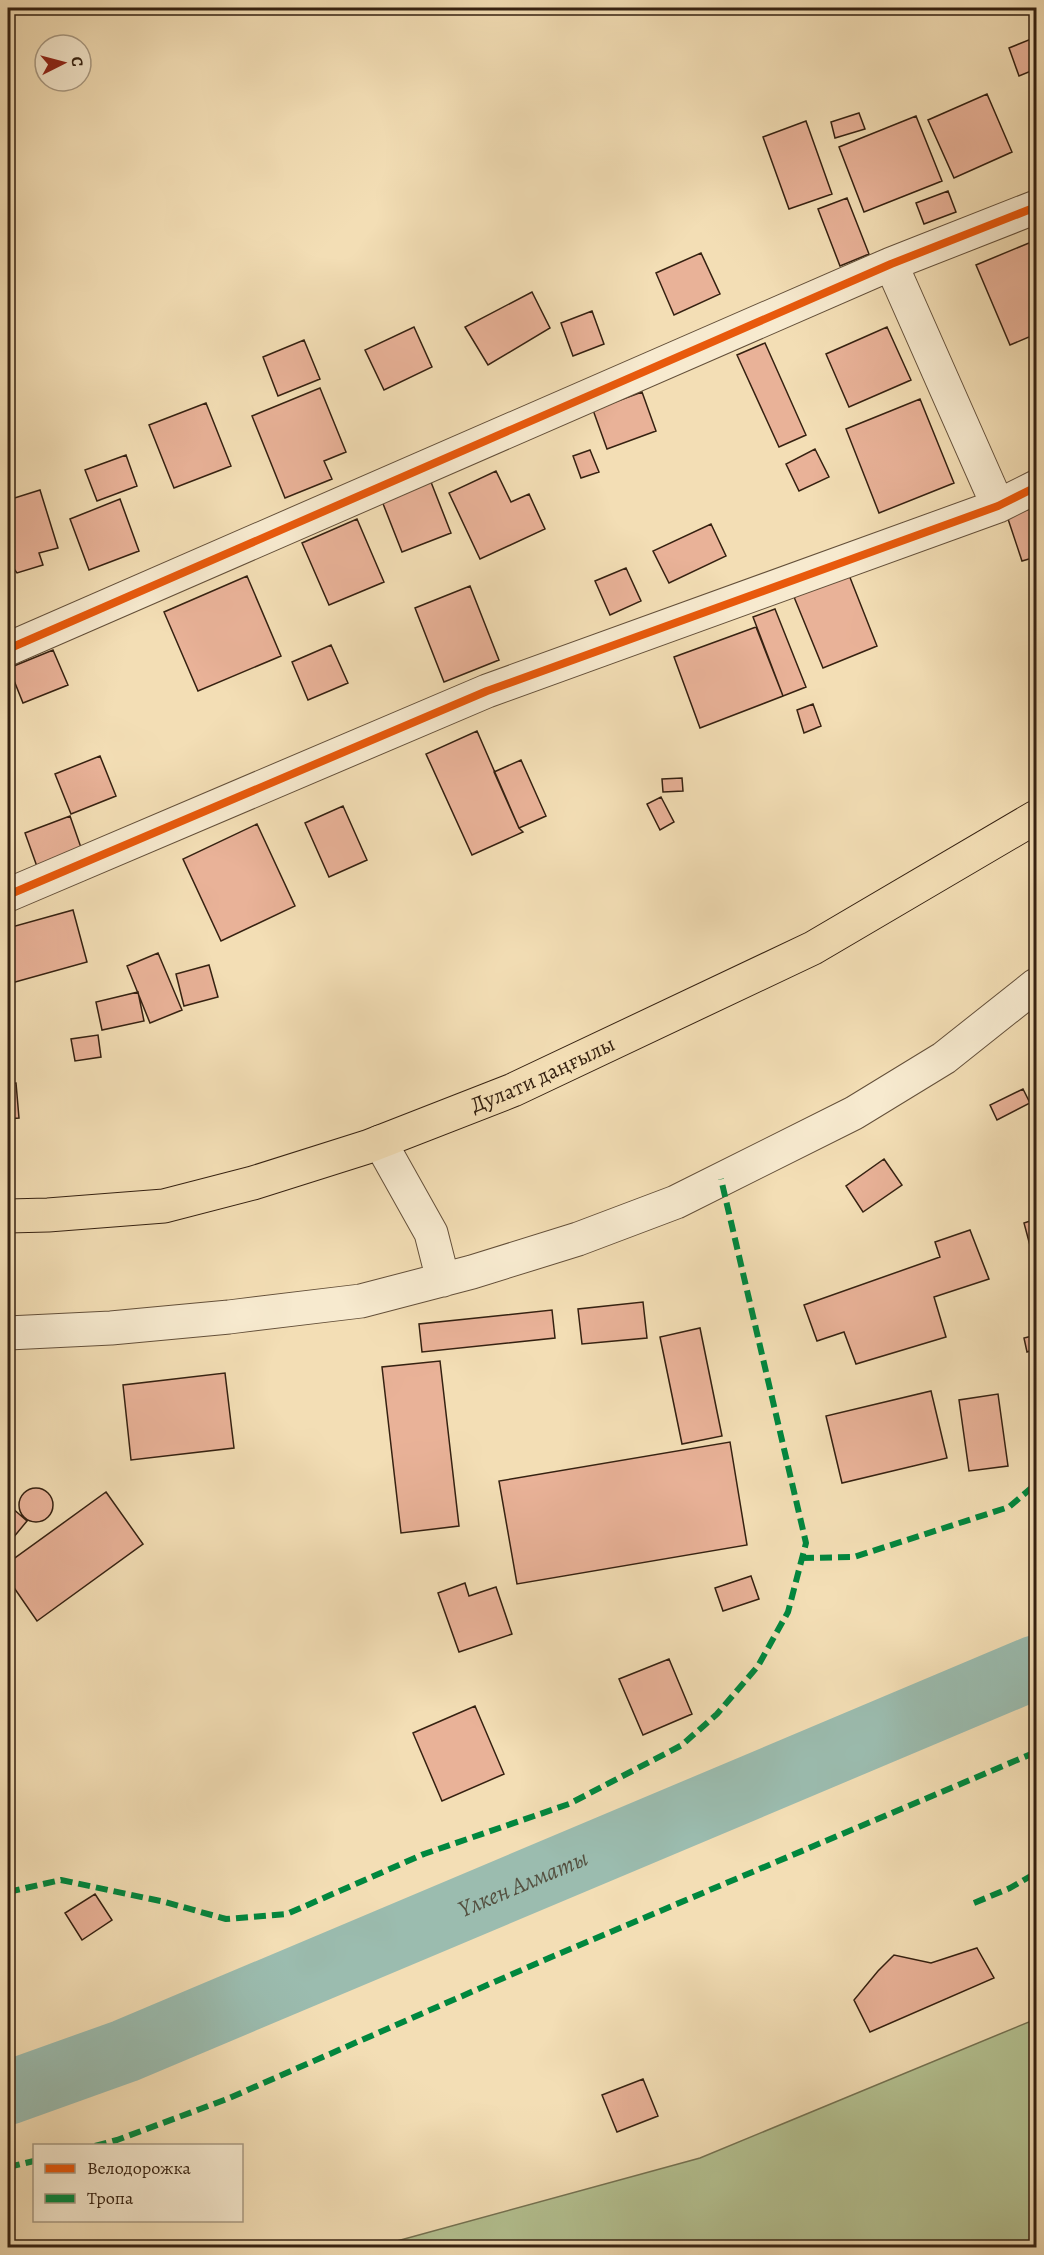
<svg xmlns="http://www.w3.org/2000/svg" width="1044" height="2255" viewBox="0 0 1044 2255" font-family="Alegreya,serif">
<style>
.green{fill:#b4c292;stroke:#747252;stroke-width:1.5}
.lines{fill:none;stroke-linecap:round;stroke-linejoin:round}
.river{stroke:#9bbcaf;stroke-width:64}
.building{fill:#e9b298;stroke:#352111;stroke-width:1.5}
.minor-casing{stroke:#64503a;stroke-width:35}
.major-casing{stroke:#352111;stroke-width:35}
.minor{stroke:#f7eacf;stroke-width:33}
.major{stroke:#f3deb5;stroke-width:33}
.quiet{stroke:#00873e;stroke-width:6;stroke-dasharray:12 6;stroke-linecap:butt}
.cycleway-casing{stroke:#f7eacf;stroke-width:11}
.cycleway{stroke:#e8590c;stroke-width:8}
.labels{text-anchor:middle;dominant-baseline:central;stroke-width:5;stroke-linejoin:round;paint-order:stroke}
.street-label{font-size:22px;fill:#352111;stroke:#f7eacf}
.water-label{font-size:24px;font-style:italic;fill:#545040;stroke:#f7eacf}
</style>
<rect width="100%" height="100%" fill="#f3deb5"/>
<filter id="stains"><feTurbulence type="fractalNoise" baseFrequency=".00333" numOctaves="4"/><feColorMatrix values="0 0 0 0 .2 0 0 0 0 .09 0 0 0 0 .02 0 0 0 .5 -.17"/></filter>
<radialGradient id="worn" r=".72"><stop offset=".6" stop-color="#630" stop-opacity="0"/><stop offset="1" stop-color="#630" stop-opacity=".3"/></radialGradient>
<path class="green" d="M1036,2019V2247H375L700,2158Z"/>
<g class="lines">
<path class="river" id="s1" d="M8,2093L125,2051L1036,1667"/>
</g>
<path class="building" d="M1036,37V69L1019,76L1009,48Z
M987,94L1012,152L954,178L928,120Z
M859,113L865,129L835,138L831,122Z
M916,116L942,181L864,212L839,147Z
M806,121L832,194L789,209L763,137Z
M948,191L956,212L924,224L916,203Z
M847,198L869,254L840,266L818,209Z
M1036,240V334L1010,345L976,265Z
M701,253L720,294L674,315L656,273Z
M532,292L550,328L488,365L465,327Z
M592,311L604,344L573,356L561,323Z
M414,327L432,367L384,390L365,350Z
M887,327L911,380L849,407L826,354Z
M304,340L320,379L278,396L263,357Z
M765,343L806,435L779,447L737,355Z
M320,388L346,452L324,461L332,479L285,498L252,416Z
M642,392L656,431L607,449L593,410Z
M920,399L954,483L879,513L846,429Z
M206,403L231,466L174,488L149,425Z
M815,449L829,477L799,491L786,464Z
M590,450L599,472L581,478L573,456Z
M126,455L137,486L97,501L85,470Z
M496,471L511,502L529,494L545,529L480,559L449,493Z
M429,477L451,533L402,552L380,496Z
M40,490L58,548L39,553L43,565L17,573L14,569L8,571V500Z
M120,499L139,551L89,570L70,519Z
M1036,507V557L1022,561L1007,516Z
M357,519L384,582L329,605L302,543Z
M711,524L726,556L669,583L653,551Z
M626,568L641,601L610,615L595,581Z
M849,575L877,646L823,668L794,597Z
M247,576L281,656L198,691L164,612Z
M470,586L499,660L444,682L415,608Z
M775,609L806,687L783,696L753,617Z
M756,627L783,696L700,728L674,657Z
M331,645L348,683L308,700L292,662Z
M53,650L68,685L23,703L9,668Z
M813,704L821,726L804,733L797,710Z
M477,731L519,828L523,832L472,855L426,754Z
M100,756L116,796L71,814L55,774Z
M521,760L546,816L519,828L494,772Z
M682,778L683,791L663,792L662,779Z
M661,797L674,822L660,830L647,804Z
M343,806L367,860L329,877L305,823Z
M70,816L85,859L40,875L25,833Z
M257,824L295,906L221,941L183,859Z
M73,910L87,962L8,984V928Z
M158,953L182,1010L150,1023L127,966Z
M209,965L218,997L184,1006L176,974Z
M138,992L144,1021L102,1030L96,1002Z
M98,1035L101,1057L75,1061L71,1039Z
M16,1083L19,1118L8,1119V1084Z
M1023,1089L1030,1103L997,1120L990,1105Z
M884,1159L902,1185L863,1212L846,1186Z
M1036,1219V1268L1024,1223Z
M970,1230L989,1279L934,1297L946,1337L856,1364L844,1332L817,1341L804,1305L940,1257L935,1242Z
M643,1302L647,1338L582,1344L578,1309Z
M552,1310L555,1338L422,1352L419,1324Z
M700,1328L722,1436L682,1444L660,1337Z
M1036,1335V1349L1027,1352L1024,1338Z
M440,1361L459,1526L401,1533L382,1367Z
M225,1373L234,1448L131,1460L123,1385Z
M8,1384L11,1448H8Z
M931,1391L947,1458L842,1483L826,1416Z
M998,1394L1008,1466L969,1471L959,1400Z
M730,1442L747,1545L517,1584L499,1481Z
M19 1505a17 17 0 1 1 34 0a17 17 0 1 1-34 0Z
M106,1492L143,1544L37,1621L8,1579V1563Z
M11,1507L27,1521L8,1544V1512Z
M751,1576L759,1599L723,1611L715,1588Z
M465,1583L469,1596L496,1587L512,1634L459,1652L438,1593Z
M669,1659L692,1714L643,1735L619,1679Z
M475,1706L504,1774L442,1801L413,1733Z
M95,1894L112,1920L82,1940L65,1913Z
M977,1948L994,1978L870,2032L854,2000L878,1971L894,1955L931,1963Z
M643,2079L658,2116L617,2132L602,2095Z"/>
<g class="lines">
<g class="minor-casing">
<path id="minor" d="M891,264L998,506
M8,649L891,264L1036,207
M8,895L487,691L998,506L1036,487
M380,1142L431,1233L443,1280
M8,1333L111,1328L229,1317L361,1301L472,1272L578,1239L676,1202L854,1113L944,1058L1036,985"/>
</g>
<g class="major-casing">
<g id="major">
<path id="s2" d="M8,1216L48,1215L164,1206L253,1183L367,1147L513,1090L813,948L1036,817"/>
</g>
</g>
<use href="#minor" class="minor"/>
<use href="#major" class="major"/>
<path class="quiet" d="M802,1558L854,1557L1009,1507L1036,1484
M8,1892L61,1880L165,1902L226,1919L287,1914L424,1854L569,1804L682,1745L717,1714L758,1666L788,1612L806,1543L721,1179
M974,1903L1010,1888L1036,1873
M95,2146L117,2140L227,2099L549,1958L1036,1752
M8,2167L34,2161"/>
<g class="cycleway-casing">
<path id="cycleway" d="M8,649L891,264L1036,207
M8,895L487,691L998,506L1036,487"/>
</g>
<use href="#cycleway" class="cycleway"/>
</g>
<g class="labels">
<g class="street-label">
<text stroke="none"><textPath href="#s2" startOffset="558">Дулати даңғылы</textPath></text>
</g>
<g class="water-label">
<text stroke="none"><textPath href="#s1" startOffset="556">Үлкен Алматы</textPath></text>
</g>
</g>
<rect width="1044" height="2255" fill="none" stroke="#f3deb5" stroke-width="30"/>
<rect x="9" y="9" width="1026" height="2237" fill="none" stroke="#352111" stroke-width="3"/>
<rect x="15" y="15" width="1014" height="2225" fill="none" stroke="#352111" stroke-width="1.5"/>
<rect x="33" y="2144" width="210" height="78" fill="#f7eacf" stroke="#a99a83" stroke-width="1.5"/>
<rect x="45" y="2164" width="30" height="9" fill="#e8590c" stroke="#a99a83" stroke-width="1.5"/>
<text x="87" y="2174" font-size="18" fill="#352111">Велодорожка</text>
<rect x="45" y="2194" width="30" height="9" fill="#00873e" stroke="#a99a83" stroke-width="1.5"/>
<text x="87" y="2204" font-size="18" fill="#352111">Тропа</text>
<g transform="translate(63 63) rotate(84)"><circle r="28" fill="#f7eacf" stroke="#a99a83" stroke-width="1.5"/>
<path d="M0-4.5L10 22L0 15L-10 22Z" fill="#8f2418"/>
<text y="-9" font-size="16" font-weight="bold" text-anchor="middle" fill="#352111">С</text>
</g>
<rect width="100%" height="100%" filter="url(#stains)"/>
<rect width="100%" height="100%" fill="url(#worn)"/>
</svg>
